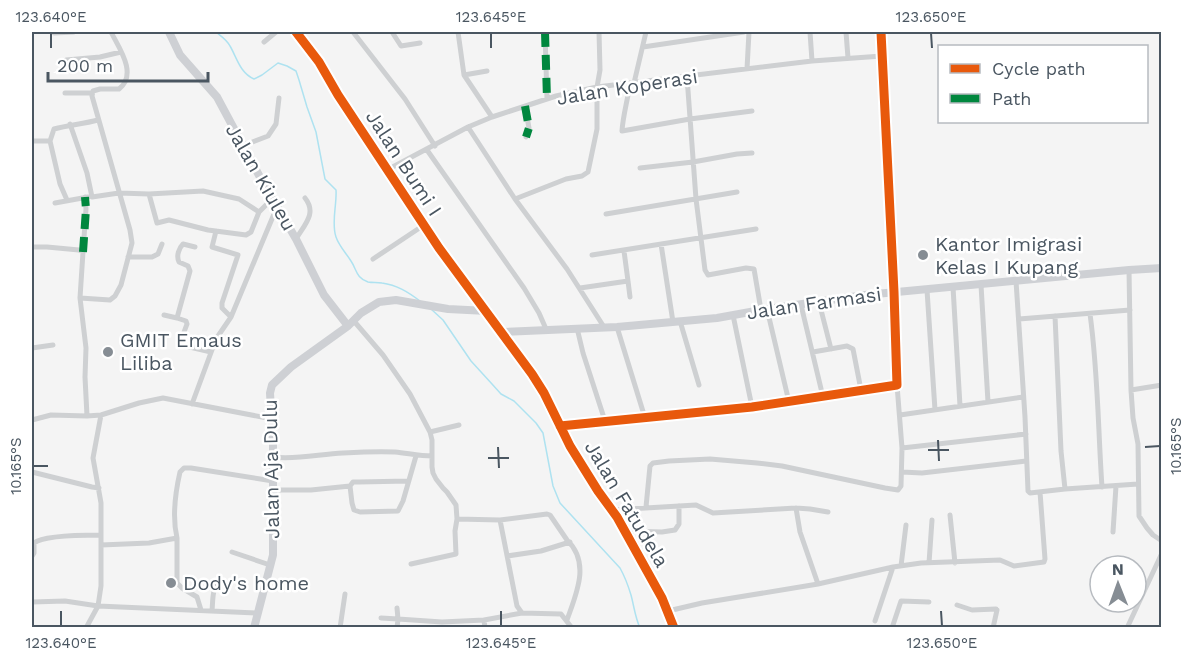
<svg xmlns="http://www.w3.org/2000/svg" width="1193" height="659" viewBox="0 0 1193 659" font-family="'Work Sans',sans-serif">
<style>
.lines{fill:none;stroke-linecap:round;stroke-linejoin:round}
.stream{stroke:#aee2f0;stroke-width:1.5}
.street{stroke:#ced0d2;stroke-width:5}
.secondary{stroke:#ced0d4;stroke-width:8}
.quiet{stroke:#00873e;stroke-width:8;stroke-dasharray:15 8;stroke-linecap:butt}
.cycleway-casing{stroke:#fff;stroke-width:13}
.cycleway{stroke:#e8590c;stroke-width:9}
.ticks{fill:none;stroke:#4a5661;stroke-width:2}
.poi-dot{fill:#868d94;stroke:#fff;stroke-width:2}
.labels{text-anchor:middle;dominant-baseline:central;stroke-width:5;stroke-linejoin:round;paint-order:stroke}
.street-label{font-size:20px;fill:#4a5661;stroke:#fff}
.poi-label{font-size:20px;fill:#4a5661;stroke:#fff;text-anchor:start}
.neatline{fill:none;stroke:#4a5661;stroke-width:2}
.ticks-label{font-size:15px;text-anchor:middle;fill:#4a5661}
</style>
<rect width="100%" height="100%" fill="#f4f4f4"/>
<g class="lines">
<path class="stream" d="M216,32C221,36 227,40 230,46C237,58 240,73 254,79L262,75L278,63L287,66L296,71L299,80L307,107L316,132L325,179L336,190C337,205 331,223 336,237C339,246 346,253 351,261C357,270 356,278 368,282C373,283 377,282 382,283C397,285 408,292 420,301
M431,309L443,320L471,361L492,384L501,394L514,401L536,423L543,433L553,486L560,503L620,568C625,577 628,585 631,595C634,606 635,617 640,628"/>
<path class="street" d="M353,32L405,99L435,146
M392,32L401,46L420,43
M458,32L464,75L492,117
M545,32L547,99
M599,32L600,70L597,87V129L588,172L582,176L566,179L515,199L567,269L604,327
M810,32L812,61
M846,32L848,58
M54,33L74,32
M264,42L276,32
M643,47L744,32
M66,60L100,57L121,52
M747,69L749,32
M464,75L487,71
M687,77L696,199L705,270L708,275L746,268L754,269L761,310
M630,83C628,99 623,115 622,131L690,119L752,111
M634,83L646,32
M65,93H92
M525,106L529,128L526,137
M70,124L87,173L92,197L119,193L149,194L203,191L239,199L259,212L273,198
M468,127L515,199
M32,141H50L60,184L67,200
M50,141L54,129C69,125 83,124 98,120
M242,146L268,136L276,124L279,98
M427,150L524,288L539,313L546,329
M640,168L693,162L737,154L752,153
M387,170L468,127L492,117L556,96L597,87L812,61L882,56
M149,194L157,223L169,220L208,230L246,235L251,232L259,212
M55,203L88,197
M606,214L737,192
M216,231L212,247L238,255L222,303V308L231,317
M296,239C305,224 317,213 305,198
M661,244L673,322
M32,247H47L79,250L83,252L80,298L86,348L85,377L87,416L101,415L139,403L163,398L272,419
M195,247L183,244C179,248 176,256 179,262L188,266L190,271L177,318L186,321L187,324L180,343L181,345L211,352
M624,251L628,281
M83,252L86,209L85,197
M592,255L756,229
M128,257H152L158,254L162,244
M373,259L424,225
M1129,270L1131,390L1133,418L1138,444L1139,516L1147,528L1153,535L1162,541
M1016,281L1025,417L1028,491L1030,493L1065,489
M981,285L988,402
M953,287L960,406
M580,288L628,281L630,297
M927,290L935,410
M80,298L110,300L115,296L121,285L132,243L130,230L92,96L93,91L100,89H119C138,74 119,48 111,32
M819,302L831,349
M801,305L823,397
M767,309L789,402
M1090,314C1098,371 1098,429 1102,487
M164,315L177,318
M733,315L752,407
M1055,316L1061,451L1065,489L1138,484
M1019,319L1130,310
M353,320L383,355L410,394L430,432L432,440V467L433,473L436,479L443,488L447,492L456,505L457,519L455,531L456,554L411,564
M680,321L699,385
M617,327L645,418
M577,328L583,353L605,421
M32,348L53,345
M813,352L847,346L853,349L861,390
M1131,390L1162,385
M192,404L216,339L231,317L274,214L278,208
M900,415L1023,397
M32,420L51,415L87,416
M560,426L752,407L897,385L894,292L881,32
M430,432L459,425
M902,448L1026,434
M273,457C296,460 320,454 343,453C360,452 378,451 395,452C407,453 419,456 432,456
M32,472L92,487L99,488
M902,472L922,473L1026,461
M350,486L352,503L354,510L360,512L398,511L403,501L416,456
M274,490H311L350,486L353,482H359L408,481
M646,507L650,466L653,463L669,461L710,459L757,463L782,466L885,488L898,490L901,486L902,448L897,385
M796,508L800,532L818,584
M612,510L696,505L713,513L796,508L810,509L828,512
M950,515L955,563
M457,519L500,520L547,514L550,515L567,540C591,563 576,594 567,620
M500,520L517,606L522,613L561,614L572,628
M625,531L662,532L675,530L679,524V506
M1113,532L1116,486
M177,538C172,517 175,494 180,472L184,468H191L273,481
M101,545L149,543L177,538V583L182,588L197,597L201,610
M232,552L270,565
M32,556L34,553V543C44,535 86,535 100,535
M507,556L541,551L570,542
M929,563L932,520
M901,566L906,525
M32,602L65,601L98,606L257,613
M957,605L972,610L996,609
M212,611C213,599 212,590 219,580
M668,611L702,603L818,584L893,567L921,563L1000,560L1014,566L1044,562L1045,559L1040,492
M381,618L398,619L397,608
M875,621L893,567
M86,628L98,606L101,586V503L93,458L101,415
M340,628L345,594
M397,628L398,619L442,622L484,620
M485,628L484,620L522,613
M892,628L901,601L929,602
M993,628L997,610
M1127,628L1162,553"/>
<path class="secondary" d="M169,32L180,55L217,97L261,179L296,239L324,295L348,326
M296,32L319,62L338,95L439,248L532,374L544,393L570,446L598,491L617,517L662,598L674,628
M502,332L617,327L717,318L761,310L865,295L1129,270L1162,268
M254,628L273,555V444L270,393L272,385L291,367L348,326L361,313L379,302L396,300L448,309L487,311"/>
<path class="quiet" d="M545,32L547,99
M525,106L529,128L526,137
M83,252L86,209L85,197"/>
<g class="cycleway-casing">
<path id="cycleway" d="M296,32L319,62L338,95L439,248L532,374L544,393L570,446L598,491L617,517L662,598L674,628
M560,426L752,407L897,385L894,292L881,32"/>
</g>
<use href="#cycleway" class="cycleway"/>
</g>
<path class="ticks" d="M51,33V48M491,33V48M931,33L932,48M938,440L939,461M498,447L499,468M1145,447L1160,446M928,450H949M488,458H509M33,466H48M61,611V626M501,611V626M941,611L942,626"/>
<g class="poi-dot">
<circle cx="923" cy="255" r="6"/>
<circle cx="108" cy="352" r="6"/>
<circle cx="171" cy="583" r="6"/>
</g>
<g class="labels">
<g class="street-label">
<text transform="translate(627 87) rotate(-9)">Jalan Koperasi</text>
<text transform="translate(404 163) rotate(57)">Jalan Bumi I</text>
<text transform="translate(261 177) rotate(60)">Jalan Kiuleu</text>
<text transform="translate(814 303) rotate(-8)">Jalan Farmasi</text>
<text transform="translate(271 469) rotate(-91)">Jalan Aja Dulu</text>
<text transform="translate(627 504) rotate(59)">Jalan Fatudela</text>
</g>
<g class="poi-label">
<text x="935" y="244">Kantor Imigrasi<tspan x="935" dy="23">Kelas I Kupang</tspan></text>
<text x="120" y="340">GMIT Emaus<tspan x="120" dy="23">Liliba</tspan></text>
<text x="183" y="583">Dody's home</text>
</g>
</g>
<rect width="1193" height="659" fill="none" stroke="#ffffff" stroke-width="66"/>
<rect x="938" y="45" width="210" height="78" fill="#ffffff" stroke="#b7bbc0" stroke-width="1.5"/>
<rect x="950" y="64" width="30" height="9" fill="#e8590c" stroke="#b7bbc0" stroke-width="1.5"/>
<text x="992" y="75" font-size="18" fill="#4a5661">Cycle path</text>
<rect x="950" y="94" width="30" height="9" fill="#00873e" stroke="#b7bbc0" stroke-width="1.5"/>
<text x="992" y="105" font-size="18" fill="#4a5661">Path</text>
<g transform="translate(1118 584) rotate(359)"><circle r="28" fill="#ffffff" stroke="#b7bbc0" stroke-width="1.5"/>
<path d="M0-4.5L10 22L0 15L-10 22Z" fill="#868d94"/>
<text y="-9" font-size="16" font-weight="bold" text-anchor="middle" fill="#4a5661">N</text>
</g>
<path d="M48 72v9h160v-9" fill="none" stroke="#4a5661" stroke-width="3"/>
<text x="57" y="72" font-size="18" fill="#4a5661" stroke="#ffffff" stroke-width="4.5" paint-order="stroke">200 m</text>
<rect x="33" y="33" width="1127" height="593" class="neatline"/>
<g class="ticks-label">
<text x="51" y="22">123.640°E</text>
<text x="491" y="22">123.645°E</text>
<text x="931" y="22">123.650°E</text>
<text transform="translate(1176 446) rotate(-90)" y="5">10.165°S</text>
<text transform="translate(16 466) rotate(-90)" y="5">10.165°S</text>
<text x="61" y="648">123.640°E</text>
<text x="501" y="648">123.645°E</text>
<text x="942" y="648">123.650°E</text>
</g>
</svg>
